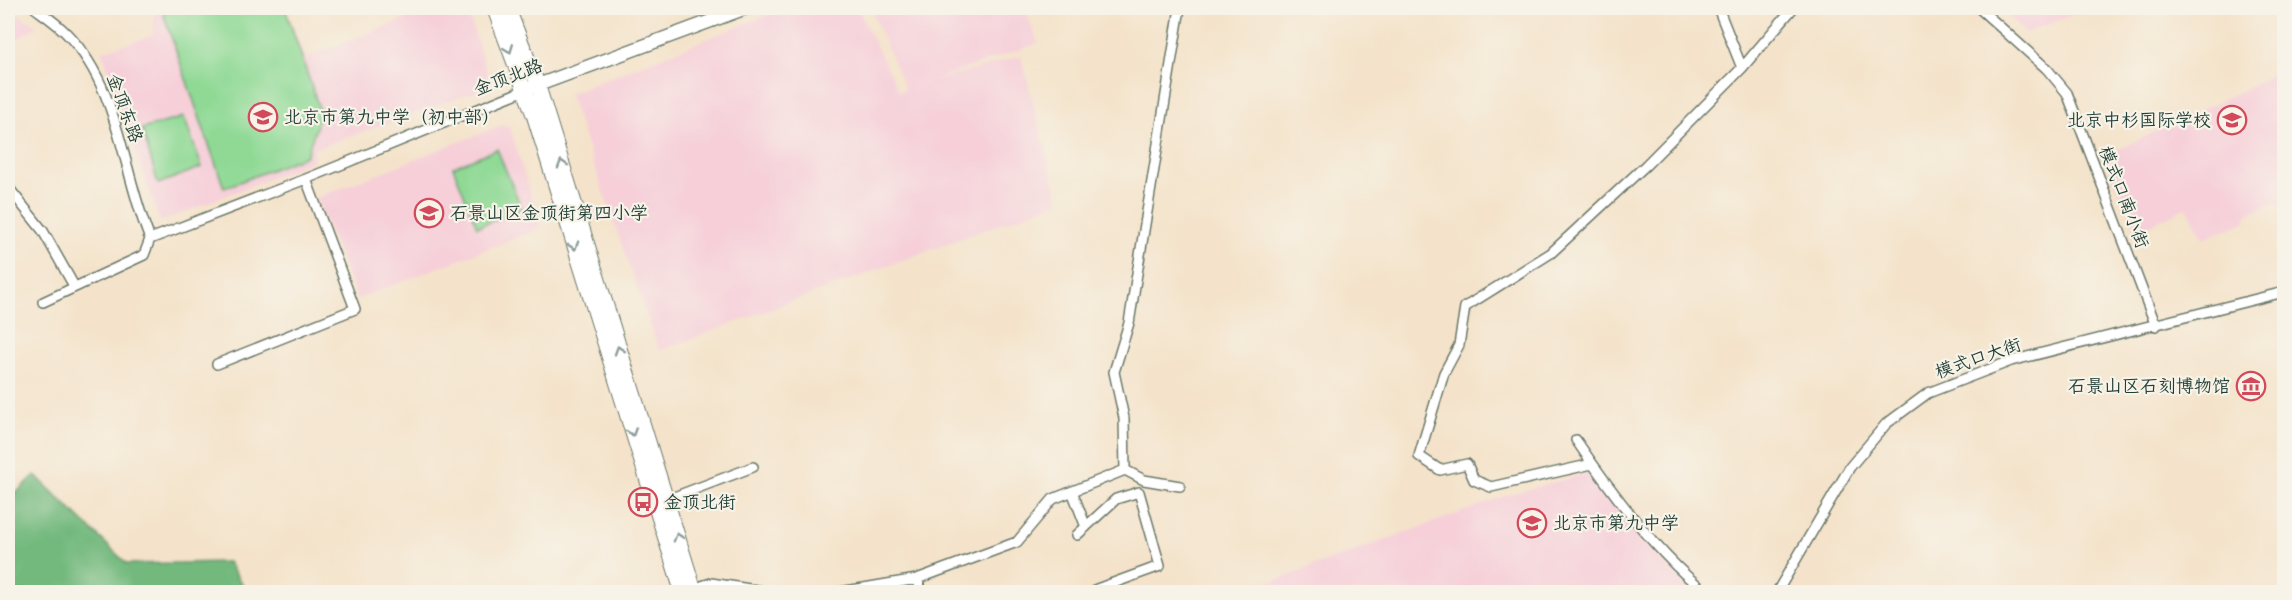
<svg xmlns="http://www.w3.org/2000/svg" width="2292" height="600" viewBox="0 0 2292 600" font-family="'Shantell Sans','LXGW WenKai TC',sans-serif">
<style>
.built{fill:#f6cfd9}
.green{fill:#8fd995;stroke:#578b64;stroke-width:1.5}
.forest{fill:#73b97e;stroke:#497b59;stroke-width:1.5}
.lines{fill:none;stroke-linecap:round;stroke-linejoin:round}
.minor-casing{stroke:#6a7768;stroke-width:12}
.tertiary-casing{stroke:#6a7768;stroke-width:15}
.secondary-casing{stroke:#6a7768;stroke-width:16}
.minor{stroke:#fff;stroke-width:9}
.tertiary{stroke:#fff;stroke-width:12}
.secondary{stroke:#fff;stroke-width:14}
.oneway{stroke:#8f9e9a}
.labels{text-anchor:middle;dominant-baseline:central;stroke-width:4.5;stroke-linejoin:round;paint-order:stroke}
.street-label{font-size:18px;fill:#1f3d34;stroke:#f7f3e8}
.poi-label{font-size:18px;fill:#1f3d34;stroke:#f7f3e8;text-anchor:start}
</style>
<rect width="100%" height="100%" fill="#f7f3e8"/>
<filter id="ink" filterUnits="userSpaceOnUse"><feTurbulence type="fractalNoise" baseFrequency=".0167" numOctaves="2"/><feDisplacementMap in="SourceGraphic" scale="12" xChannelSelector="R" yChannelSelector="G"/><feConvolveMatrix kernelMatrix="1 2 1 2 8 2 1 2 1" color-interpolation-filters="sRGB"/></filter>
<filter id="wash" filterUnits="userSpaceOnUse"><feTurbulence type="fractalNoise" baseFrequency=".008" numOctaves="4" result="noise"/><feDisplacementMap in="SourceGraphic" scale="24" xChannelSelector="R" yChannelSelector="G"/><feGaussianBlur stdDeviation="1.35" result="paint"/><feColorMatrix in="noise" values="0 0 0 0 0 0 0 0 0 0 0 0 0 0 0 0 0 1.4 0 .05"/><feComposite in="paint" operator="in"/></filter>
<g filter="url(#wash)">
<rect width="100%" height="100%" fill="#f4e3ca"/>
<path class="built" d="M156,8H286L305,58L434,8H467L491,86L314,149L313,161L160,222L102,51L152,36Z
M784,8H857L899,91L905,89L870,8H1025L1038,43L920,85L1021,56L1059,202L659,351L569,94Z
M2000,8H2091L2025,33Z
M8,9L37,26L8,45Z
M2284,65V204L2279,207L2276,202L2246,215V222L2204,238L2187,207L2139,231L2103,157L2257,83Z
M502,125L510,128L541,228L357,299L316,198Z
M1588,473L1658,558L1693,592H1243L1511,494Z"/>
<path class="green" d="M165,8H285L320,111L316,128L306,156L224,188L164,16Z
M184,117L202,167L158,184L142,129Z
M497,149L522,209L477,227L453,167Z"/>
<path class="forest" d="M35,475L127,564L228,562L247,592H8V487L16,493Z"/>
</g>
<g filter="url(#ink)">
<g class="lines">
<g class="minor-casing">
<path id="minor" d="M35,8C46,16 58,24 67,34C120,88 122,172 150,239
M1718,8L1742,68
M1979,8L2047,69L2067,93L2156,326
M8,187L43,231L74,286
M150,239L306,179L525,90
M43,302L144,255L150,239
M217,364L355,309L306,179
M1576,440C1610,490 1658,556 1706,592
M1592,464L1491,487L1474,480L1467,464L1440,470L1419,456L1444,373L1459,345L1465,307L1551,253L1646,165L1742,68L1793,8
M1125,470L1124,418L1114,372L1129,323L1180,8
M1125,470L1144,480L1180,486
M1072,491L1086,527
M666,500L753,467
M1077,535L1116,499L1139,492L1160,566L1097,589L1094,592
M917,579L922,592
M689,590L711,583L769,592
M840,592L917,579L1017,542L1053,499L1125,470
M1777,592L1850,467L1886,424L1928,393L2011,361L2284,292"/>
</g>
<g class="tertiary-casing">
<path id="tertiary" d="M530,88L746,8"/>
</g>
<g class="secondary-casing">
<path id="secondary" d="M494,8L534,116L682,592
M508,8L538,85L695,592"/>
</g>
<use href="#minor" class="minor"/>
<use href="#tertiary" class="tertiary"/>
<use href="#secondary" class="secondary"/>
</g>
<defs><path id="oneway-chevron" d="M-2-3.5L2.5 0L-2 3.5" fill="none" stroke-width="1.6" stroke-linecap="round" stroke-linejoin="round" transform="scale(1.5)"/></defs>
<g class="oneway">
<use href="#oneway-chevron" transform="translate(509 49) rotate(69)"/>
<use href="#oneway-chevron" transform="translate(562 164) rotate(-107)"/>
<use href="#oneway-chevron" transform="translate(574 246) rotate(73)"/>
<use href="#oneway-chevron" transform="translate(619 350) rotate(-108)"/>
<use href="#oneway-chevron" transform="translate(632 432) rotate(72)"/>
<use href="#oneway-chevron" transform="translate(678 537) rotate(-107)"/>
</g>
</g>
<defs>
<g id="school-ring" transform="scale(1.5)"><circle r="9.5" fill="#f7f3e8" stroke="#d1495b" stroke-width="1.5"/><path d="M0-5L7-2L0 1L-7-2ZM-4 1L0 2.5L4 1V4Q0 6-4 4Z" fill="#d1495b"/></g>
<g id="museum-ring" transform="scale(1.5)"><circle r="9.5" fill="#f7f3e8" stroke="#d1495b" stroke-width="1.5"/><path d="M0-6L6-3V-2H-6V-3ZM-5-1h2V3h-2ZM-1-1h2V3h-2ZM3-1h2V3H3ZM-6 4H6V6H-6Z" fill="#d1495b"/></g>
<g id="bus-ring" transform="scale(1.5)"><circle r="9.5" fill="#f7f3e8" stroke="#d1495b" stroke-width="1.5"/><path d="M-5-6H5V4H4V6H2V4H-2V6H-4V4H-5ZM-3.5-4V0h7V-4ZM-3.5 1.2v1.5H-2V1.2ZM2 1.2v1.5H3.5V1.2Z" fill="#d1495b"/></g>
</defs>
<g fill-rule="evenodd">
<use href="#school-ring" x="263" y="117"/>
<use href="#school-ring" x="2232" y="120"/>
<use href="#school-ring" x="429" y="213"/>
<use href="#museum-ring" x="2251" y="386"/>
<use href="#bus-ring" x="643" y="502"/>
<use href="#school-ring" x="1532" y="523"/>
</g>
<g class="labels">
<g class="street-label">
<text transform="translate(508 77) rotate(-21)">金顶北路</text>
<text transform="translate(125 108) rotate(70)">金顶东路</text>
<text transform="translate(2124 197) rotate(69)">模式口南小街</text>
<text transform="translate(1978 358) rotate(-19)">模式口大街</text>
</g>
<g class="poi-label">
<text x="284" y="117">北京市第九中学（初中部）</text>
<text x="2211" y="120" text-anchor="end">北京中杉国际学校</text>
<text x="450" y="213">石景山区金顶街第四小学</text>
<text x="2230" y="386" text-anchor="end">石景山区石刻博物馆</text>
<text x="664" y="502">金顶北街</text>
<text x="1553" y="523">北京市第九中学</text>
</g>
</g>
<rect width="2292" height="600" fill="none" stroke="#f7f3e8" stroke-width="30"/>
</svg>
